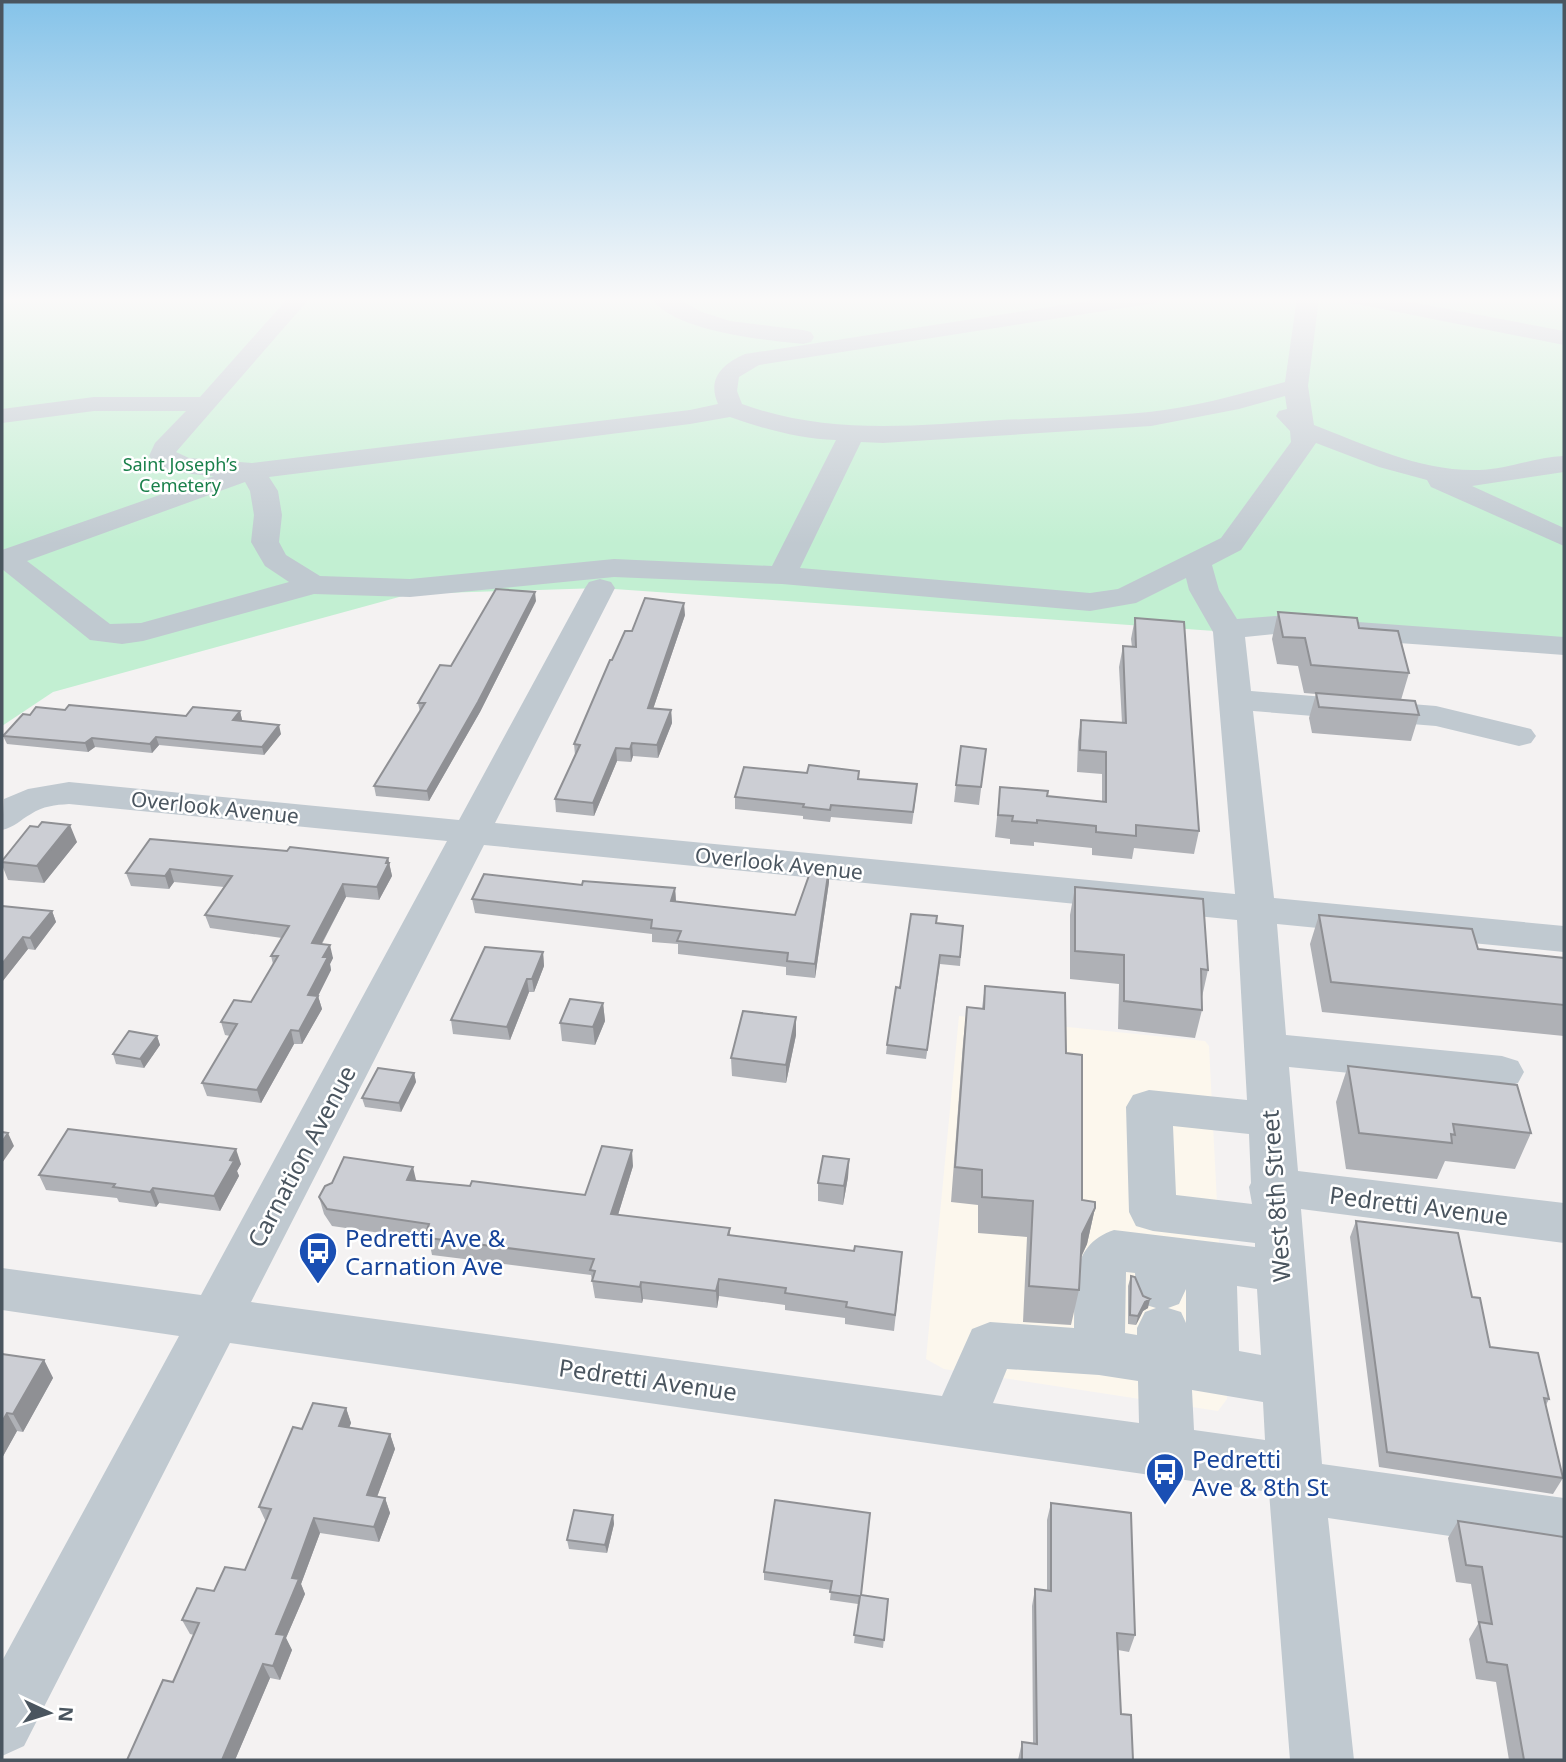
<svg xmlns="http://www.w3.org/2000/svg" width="1566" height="1762" viewBox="0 0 1566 1762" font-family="'Noto Sans',sans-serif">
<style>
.commercial{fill:#fcf7ed}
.green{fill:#c2efd2}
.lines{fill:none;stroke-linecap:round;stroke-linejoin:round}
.minor{fill:#c0c9d0;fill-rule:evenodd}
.wall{fill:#afb1b6}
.shaded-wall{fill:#8f9094}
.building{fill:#ccced4;stroke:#8f9094;stroke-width:2}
.labels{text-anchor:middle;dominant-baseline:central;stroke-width:5;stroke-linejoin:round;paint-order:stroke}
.far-park-label{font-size:18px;fill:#1a804b;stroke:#fff}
.street-label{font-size:21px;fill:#4a555f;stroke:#fff}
.near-street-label{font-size:24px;fill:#4a555f;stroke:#fff}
.near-transit-label{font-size:24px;fill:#164399;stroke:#fff;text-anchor:start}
</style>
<rect width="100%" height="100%" fill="#f4f2f2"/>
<path class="commercial" d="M959,1016L1205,1041L1209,1046L1227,1399L1218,1411L944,1369L926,1359Z"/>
<path class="green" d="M2,298H1564V646L1320,628L1229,632L600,588L410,594L53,692L2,726Z"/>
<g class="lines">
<path class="minor" d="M288,298H310L176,452L189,458L252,463L690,410L718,404C707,379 722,364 745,354L1108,298H1160L1157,303L1149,304L759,365L739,377L737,391L742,404C827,435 913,426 1000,420C1050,418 1100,417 1149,412C1195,407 1241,394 1285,382L1297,298H1319L1308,386L1314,425C1366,445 1422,472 1479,470C1508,469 1535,457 1564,456V472L1472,486L1564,528V546L1431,487L1427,480L1379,467L1316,443L1241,550L1212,565L1219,590L1237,619L1275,616L1564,637V655L1275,634L1245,637L1251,691L1436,706L1531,729L1536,736L1531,743L1519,746L1436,726L1253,711L1274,898L1564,926V952L1277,924L1286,1035L1502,1056L1518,1061L1524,1072L1518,1083L1502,1088L1289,1067L1298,1171L1564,1203V1243L1301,1209L1322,1464L1564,1498V1553L1328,1518L1354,1760H1290L1269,1492L230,1343L24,1746L2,1756V1661L179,1336L2,1310V1268L201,1295L447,841L69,804C55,805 43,806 31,814C20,820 15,827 2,830L4,799L28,789L69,782L459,820L585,588L589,582L600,579L611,582L615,588L495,823L1235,894L1213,632L1189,590L1186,578L1136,603L1090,611L782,584L614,577L410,597L314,594L143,641L122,644L90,640L2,569V550L214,476C194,474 162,474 149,456L155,443L186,411H94L2,423V409L94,397H200ZM1285,396L1287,409L1279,411L1276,416L1290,431L1291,442L1221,538L1118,589L1090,593L800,568L861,442L883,443L1151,426L1239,409ZM730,417C764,429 800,439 836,440L772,566L614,559L410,579L320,576L286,555L279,542L282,515L278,491L269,477L690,424ZM245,482L250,491L254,515L251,542L265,566L289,582L141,623L110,624L27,561ZM484,845L1237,920L1247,1100L1149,1090L1133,1095L1126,1107L1129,1212L1136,1226L1153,1231L1255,1243V1247L1114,1230C1069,1245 1075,1288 1074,1328L990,1322L972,1329L942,1396L251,1302ZM1173,1126L1249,1134L1251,1183L1249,1187L1252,1204L1176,1195ZM1126,1272L1135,1273L1136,1289L1143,1304L1156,1308L1145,1312L1137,1328V1335L1125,1333ZM1237,1286L1257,1289L1261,1355L1239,1351ZM1186,1289V1323L1181,1312L1168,1308L1179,1304ZM1007,1369L1099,1375L1138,1381L1139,1423L993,1403ZM1192,1390L1263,1402L1265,1440L1194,1430Z
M651,298H676L702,312L730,321L803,330L811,332L814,337L811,342L803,344C764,340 675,332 651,298Z
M1346,298H1389L1564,331V345L1357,304L1349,303Z"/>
</g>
<path class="wall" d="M536,601L480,712L429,801L376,796L374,786L420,712L418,703L451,666Z
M1278,612L1359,628L1409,673L1401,700L1419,715L1411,741L1312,733L1309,718L1316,694L1304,693L1298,666L1277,664L1272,639Z
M685,615L653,709L671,710L672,723L658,758L633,756L631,762L617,761L594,816L556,812L555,799L575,755L574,744L632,631Z
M1135,618L1199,831L1194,854L1134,848L1132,859L1092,855V848L1034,842V846L1010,844V839L995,837L1000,787L1047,796L1102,801V774L1077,772L1078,741L1081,720L1122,723L1119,667L1123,646L1132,647L1131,639Z
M65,710L186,716L240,711L242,720L241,721L281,734L264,755L159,745L152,753L95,747L88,752L7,744L3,736L30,715Z
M986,749L979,805L954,802L956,785Z
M859,771V779L916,796L912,824L831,817L830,822L803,819V816L735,809V797L807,773Z
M38,827L77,842L44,883L8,880L2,865V861Z
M287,851L388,858L392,876L379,900L346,897L322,944L333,958L330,964L331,970L318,996L322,1009L302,1044H294L261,1103L207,1096L202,1083L230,1036L225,1035L221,1022L251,1002L273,964L271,956L282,938L210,928L205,915L224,887L174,882L169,889L131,886L126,873Z
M829,868V882L815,978L786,975V967L678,954V944L652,942V934L475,913L472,899L582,885L675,888L676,902L795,915Z
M1075,887L1208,970L1202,997V1010L1195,1038L1118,1029L1119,984L1070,979V915Z
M2,906L52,911L56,922L35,950L28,949L2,982Z
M1319,915L1478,949L1564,958V1036L1322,1012L1310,944Z
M936,923L963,926L960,966L940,964L926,1059L886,1054L887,1045Z
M543,952L544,966L534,992H529L510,1040L453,1034L451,1020Z
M985,986L1066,1053L1082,1200L1095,1208L1087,1244L1081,1258L1079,1290L1071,1325L1023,1322L1027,1237L978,1233V1205L951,1202L963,1043L967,1007L982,1008Z
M603,1003L605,1021L595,1045L562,1041L560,1023Z
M796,1017V1035L786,1083L732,1076L731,1058Z
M157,1036L160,1045L144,1068L116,1064L113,1054Z
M1348,1066L1531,1133L1515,1169L1445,1161L1437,1179L1346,1169L1336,1102Z
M414,1073L416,1082L401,1112L365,1107L362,1098Z
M849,1159L848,1177L843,1205L818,1201V1183Z
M241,1164L237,1171L239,1176L220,1211L159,1203L156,1207L119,1202L117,1198L46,1190L39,1175Z
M633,1166L618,1215L730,1228V1235L901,1269L894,1331L845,1324V1318L785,1310V1305L719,1296L717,1308L643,1299L642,1303L595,1298L591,1275L432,1255L429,1240L332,1226L324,1214L319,1197L416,1181L470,1186L585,1195Z
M1356,1221L1472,1297L1490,1347L1549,1399L1546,1405L1563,1478L1553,1494L1379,1467L1350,1237Z
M1131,1276L1148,1308L1143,1311L1136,1325L1128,1324V1286Z
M2,1354L44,1360L53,1378L23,1432L17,1431L2,1458Z
M346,1408L351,1423L349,1428L390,1434L395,1449L377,1497L385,1498L390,1513L379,1542L320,1533L301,1584L305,1594L286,1638L292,1650L280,1680L270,1678L235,1760H127L173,1682L194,1635L190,1634L182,1620L214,1591L245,1570L266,1522L259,1507L302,1429Z
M775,1500L862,1595L888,1599L883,1648L854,1643L858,1604L830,1600L831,1590L764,1580V1572Z
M1051,1503L1135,1635L1129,1652L1118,1650L1121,1714L1133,1760H1018L1022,1742L1033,1744L1032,1606L1035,1589L1047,1591V1520Z
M613,1515L614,1524L607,1553L569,1549L567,1540Z
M1458,1521L1564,1537V1760H1509L1496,1682L1476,1679L1469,1639L1478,1624L1471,1584L1456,1582L1448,1538Z"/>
<path class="shaded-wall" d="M535,592L536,601L480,712L429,801L427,791Z
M684,603L685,615L649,721L648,708Z
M671,710L672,723L658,758L657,745Z
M240,711L242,720L236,729L233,720Z
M279,725L281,734L264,755L262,747Z
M156,737L159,745L152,753L150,744Z
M92,738L95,747L88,752L85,743Z
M632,743L633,756L631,762L630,749Z
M616,748L617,761L594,816L593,803Z
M70,825L77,842L44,883L37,866Z
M388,858L392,876L379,900L377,887Z
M829,868V882L815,978V964Z
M170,869L174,882L169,889L165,876Z
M343,884L346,897L315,956L312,943Z
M675,888L676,902L671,901Z
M52,911L56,922L35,950L30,938Z
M23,937L28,949L2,982V964Z
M330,945L333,958L330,964L331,970L314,1004L318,996L322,1009L302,1044L299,1031L308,995L323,957Z
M543,952L544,966L534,992L532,979Z
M527,979L529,992L510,1040L507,1027Z
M603,1003L605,1021L595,1045L593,1027Z
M796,1017V1035L786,1083V1065Z
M291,1030L294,1044L261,1103L257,1090Z
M157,1036L160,1045L144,1068L140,1059Z
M414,1073L416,1082L401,1112L399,1103Z
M8,1133L14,1146L2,1163V1142Z
M236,1149L241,1164L237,1171L239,1176L220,1211L214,1196Z
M632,1150L633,1166L613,1231L611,1214Z
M849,1159L848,1177L843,1205L844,1186Z
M413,1167L417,1184L407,1180Z
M153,1188L159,1203L156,1207L150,1192Z
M1095,1208L1087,1244L1075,1269L1082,1234Z
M719,1279V1296L717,1308L716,1291Z
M641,1282L643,1299L642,1303L640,1287Z
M1150,1299L1148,1308L1143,1311L1136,1325L1138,1316L1145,1302Z
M44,1360L53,1378L23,1432L13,1414Z
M346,1408L351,1423L344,1441L339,1426Z
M7,1413L17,1431L2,1458V1422Z
M390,1434L395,1449L372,1510L367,1495Z
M385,1498L390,1513L379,1542L374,1527Z
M613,1515L614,1524L607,1553L605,1545Z
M314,1518L320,1533L301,1584L305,1594L286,1638L292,1650L280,1680L273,1666L276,1634L292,1578Z
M263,1664L270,1678L235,1760H222Z"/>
<path class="building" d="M496,589L535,592L478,702L427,791L374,786L425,703H418L440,665L451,666Z
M645,598L684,603L648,708L671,710L657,745L632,743L630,749L616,748L593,803L555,799L580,745L574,744L610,660H612L625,631H632Z
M1278,612L1357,618L1359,628L1398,631L1409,673L1311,665L1305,638L1283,637Z
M1135,618L1184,622L1199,831L1136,825V836L1096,832V826L1037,820V823L1012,821L1013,816L998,815L1000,787L1048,791L1047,796L1106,802V752L1080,750L1081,720L1126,723L1123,646L1136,647Z
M1316,693L1415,701L1419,715L1319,707Z
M69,705L186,716L193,707L240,711L233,720L279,725L262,747L156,737L150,744L92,738L85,743L3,736L23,714L30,715L36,707L65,710Z
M961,746L986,749L981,787L956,785Z
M809,765L859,771L858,779L917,784L913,812L831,805L830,810L803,807L804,804L735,797L744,767L807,773Z
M42,822L70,825L37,866L2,862V861L30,826L38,827Z
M150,839L287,851L290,847L388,858L386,863H389L377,887L343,884L312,943L330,945L323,957H328L308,995L318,996L299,1031L291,1030L257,1090L202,1083L237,1024L221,1022L234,1000L251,1002L278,956H271L289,926L205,915L232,876L170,869L165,876L126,873Z
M812,867L829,868L815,964L787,961L788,953L677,941L681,931L651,928L652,920L472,899L484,874L582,885L583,881L675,888L671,901L795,915Z
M1075,887L1203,899L1208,970L1201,969L1202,1010L1124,1001V955L1075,951Z
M2,906L52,911L30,938L23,937L2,964Z
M911,914L937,916L936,923L963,926L960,957L940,955L927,1050L887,1045L896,987L900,988Z
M1319,915L1472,929L1478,949L1564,958V1005L1331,982Z
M485,947L543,952L532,979H527L507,1027L451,1020Z
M985,986L1065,993L1066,1053L1082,1055V1200L1095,1202V1208L1082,1234L1079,1290L1029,1286L1033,1201L982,1197V1170L955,1167L967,1007L984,1009Z
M570,999L603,1003L593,1027L560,1023Z
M743,1011L796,1017L786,1065L731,1058Z
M129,1031L157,1036L140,1059L113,1054Z
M1348,1066L1517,1085L1531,1133L1453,1124L1455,1135L1451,1134L1452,1143L1359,1133Z
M378,1068L414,1073L399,1103L362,1098Z
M68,1129L236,1149L230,1160L234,1161L214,1196L153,1188L150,1192L113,1187L115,1184L39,1175Z
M2,1132L8,1133L2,1142Z
M602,1146L632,1150L611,1214L730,1228L728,1235L854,1251L855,1246L902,1252L895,1315L846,1307L847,1302L785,1293L786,1288L719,1279L716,1291L641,1282L640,1287L592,1281L595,1271L590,1270L594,1259L428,1238L432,1231L427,1230L429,1224L327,1209L319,1197L325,1186L332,1183L344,1157L413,1167L407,1180L470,1186L472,1181L585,1195Z
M823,1156L849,1159L844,1186L818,1183Z
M1356,1221L1458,1233L1472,1297L1480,1298L1490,1347L1538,1353L1549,1399L1544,1398L1563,1478L1387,1452Z
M1131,1276L1135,1277L1143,1296L1150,1299L1145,1302L1138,1316L1130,1315Z
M2,1354L44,1360L13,1414L7,1413L2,1422Z
M313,1403L346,1408L339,1426L390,1434L367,1495L385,1498L374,1527L314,1518L292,1578L299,1579L276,1634L285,1635L273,1666L263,1664L222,1760H127L163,1680L173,1682L199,1623L182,1620L197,1588L214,1591L225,1567L245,1570L271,1509L259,1507L293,1427L302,1429Z
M775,1500L870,1513L861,1595L888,1599L884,1640L854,1635L860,1596L830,1592L832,1581L764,1572Z
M1051,1503L1131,1513L1135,1635L1117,1633L1121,1714L1131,1715L1133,1760H1022V1742L1037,1744L1035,1589L1051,1591Z
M574,1510L613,1515L605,1545L567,1540Z
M1458,1521L1564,1537V1760H1524L1507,1665L1487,1662L1479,1622L1492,1624L1482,1567L1466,1565Z"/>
<linearGradient id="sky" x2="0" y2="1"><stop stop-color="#85c3e9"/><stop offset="0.55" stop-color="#faf9f9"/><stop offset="1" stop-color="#faf9f9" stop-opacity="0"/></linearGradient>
<rect width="1566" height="544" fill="url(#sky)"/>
<defs>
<g id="bus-pin" transform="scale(2.0125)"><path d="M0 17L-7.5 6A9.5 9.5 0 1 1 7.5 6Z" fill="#1a4fb4" stroke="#fff"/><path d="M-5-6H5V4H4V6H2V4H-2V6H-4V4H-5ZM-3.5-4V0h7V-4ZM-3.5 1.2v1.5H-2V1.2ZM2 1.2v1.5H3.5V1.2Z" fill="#fff"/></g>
</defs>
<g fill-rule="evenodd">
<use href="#bus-pin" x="318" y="1251"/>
<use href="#bus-pin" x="1165" y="1472"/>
</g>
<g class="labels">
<g class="far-park-label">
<text x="180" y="464">Saint Joseph’s<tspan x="180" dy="21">Cemetery</tspan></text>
</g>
<g class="street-label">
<text transform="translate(215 807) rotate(6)">Overlook Avenue</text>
<text transform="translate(779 863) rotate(6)">Overlook Avenue</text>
</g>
<g class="near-street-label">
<text transform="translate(301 1156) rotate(-62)">Carnation Avenue</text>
<text transform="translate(1275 1196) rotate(-94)">West 8th Street</text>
<text transform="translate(1419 1205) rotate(7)">Pedretti Avenue</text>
<text transform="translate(648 1379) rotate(8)">Pedretti Avenue</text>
</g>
<g class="near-transit-label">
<text x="345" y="1237">Pedretti Ave &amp;<tspan x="345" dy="28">Carnation Ave</tspan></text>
<text x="1192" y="1458">Pedretti<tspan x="1192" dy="28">Ave &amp; 8th St</tspan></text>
</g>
</g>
<rect width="1566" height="1762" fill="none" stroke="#4a555f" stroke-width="7"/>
<g transform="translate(49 1713) rotate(94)" stroke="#ffffff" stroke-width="5" paint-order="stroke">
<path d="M0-5L12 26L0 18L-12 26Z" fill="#4a555f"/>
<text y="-10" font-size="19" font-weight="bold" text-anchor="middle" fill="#4a555f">N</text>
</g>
</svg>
